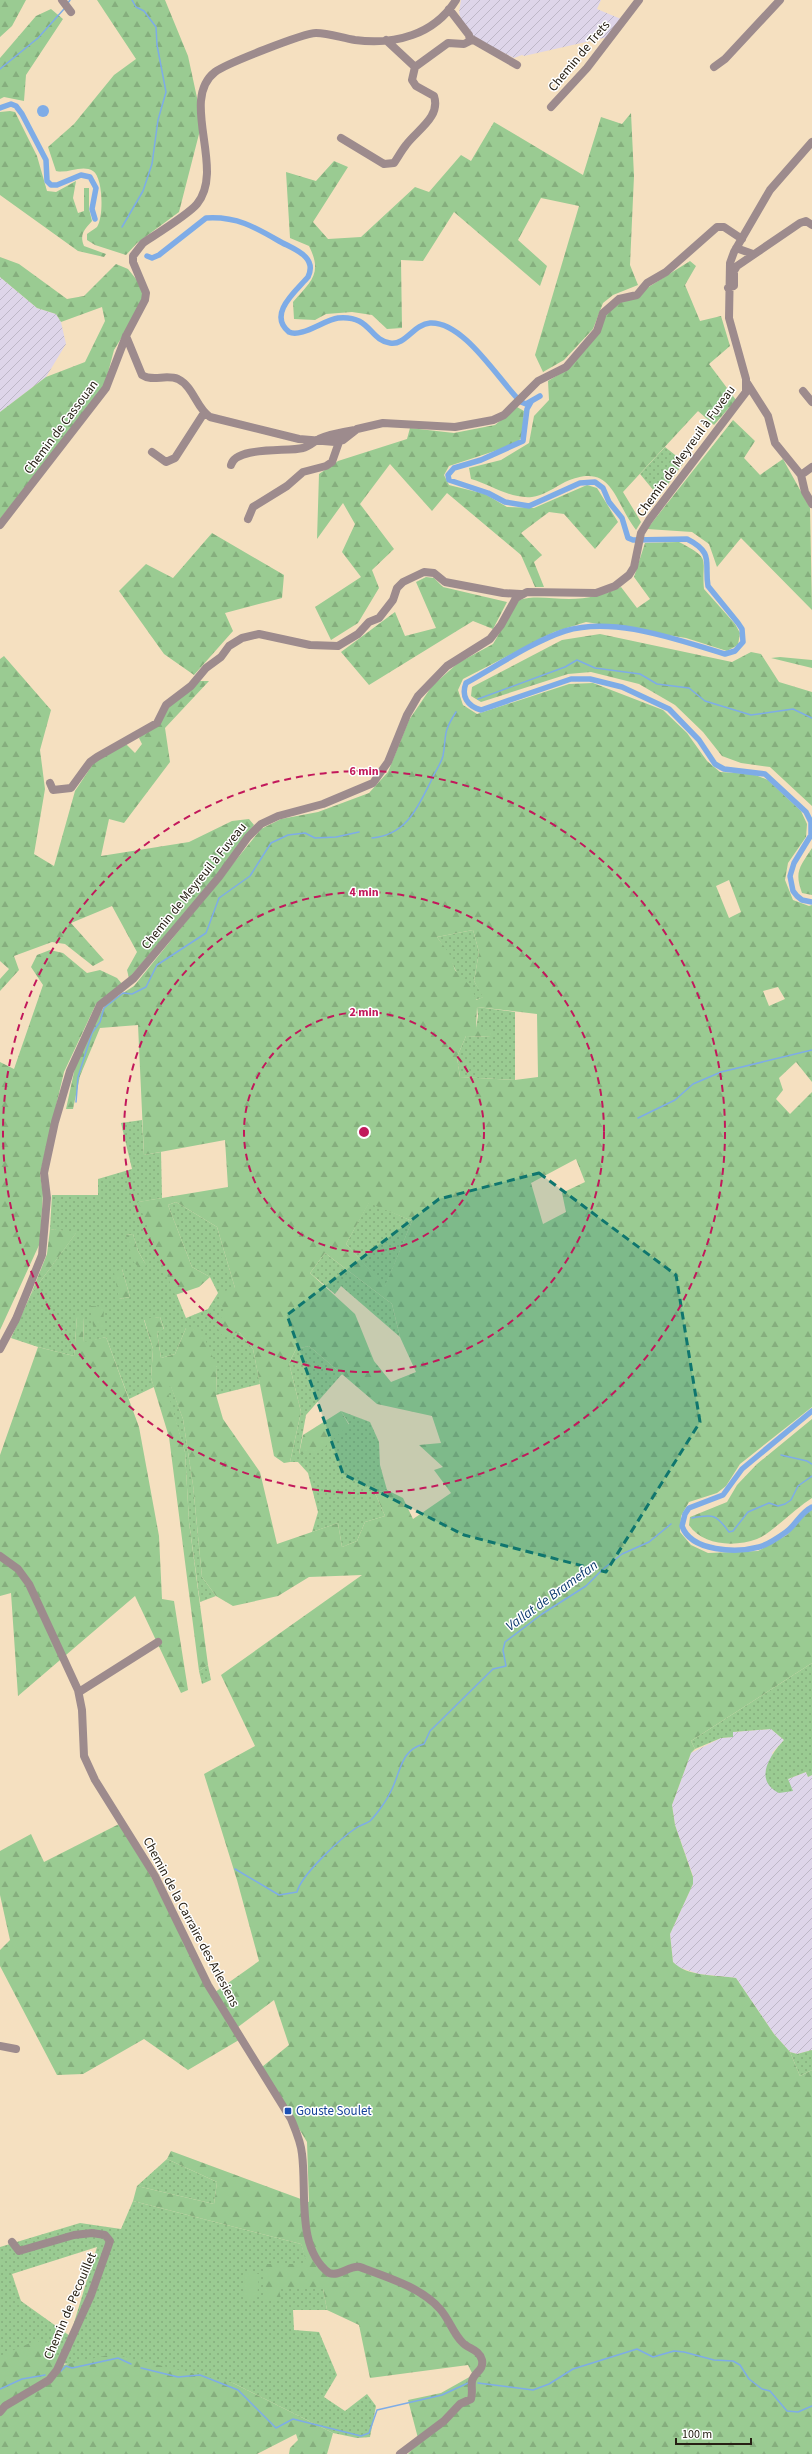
<svg xmlns="http://www.w3.org/2000/svg" width="812" height="2454" viewBox="0 0 812 2454" font-family="'Source Sans 3',sans-serif">
<style>
.industrial{fill:url(#industrial-furrows)}
.grass{fill:url(#grass-dots);fill-rule:evenodd}
.forest{fill:url(#forest-firs);fill-rule:evenodd}
.garden{fill:#9acb92}
.water{fill:#7eace7}
.lines{fill:none;stroke-linecap:round;stroke-linejoin:round}
.stream{stroke:#7eace7;stroke-width:1.5}
.canal{stroke:#7eace7;stroke-width:5.5}
.minor{stroke:#9d8b8d;stroke-width:8}
.marked{fill:#0f766e;fill-opacity:0.2;stroke:#0f766e;stroke-width:3;stroke-dasharray:8 5;stroke-linejoin:round}
.ring{fill:none;stroke:#c2185b;stroke-width:2;stroke-dasharray:7 5}
.transit-dot{fill:#1a4fb4;stroke:#fff;stroke-width:1.5}
.labels{text-anchor:middle;dominant-baseline:central;stroke-width:3;stroke-linejoin:round;paint-order:stroke}
.street-label{font-size:13px;fill:#272014;stroke:#fff}
.transit-label{font-size:13px;fill:#164399;stroke:#fff;text-anchor:start}
.water-label{font-size:14px;font-style:italic;fill:#0b3a6e;stroke:#fff}
.centre{fill:#c2185b;stroke:#fff;stroke-width:2}
.ring-label{font-size:12px;text-anchor:middle;font-weight:bold;fill:#c2185b;stroke:#fff;stroke-width:3;stroke-linejoin:round;paint-order:stroke}
</style>
<defs>
<pattern id="industrial-furrows" width="10" height="10" patternUnits="userSpaceOnUse"><rect width="10" height="10" fill="#ded5e9"/><path d="M-1 1l2-2M0 10L10 0M9 11l2-2" fill="none" stroke="#beb7c7"/></pattern>
<pattern id="grass-dots" width="8" height="8" patternUnits="userSpaceOnUse"><rect width="8" height="8" fill="#9acb92"/><path d="M2 2h.1M6 6h.1" fill="none" stroke="#85ae7d" stroke-width="1.8" stroke-linecap="round"/></pattern>
<pattern id="forest-firs" width="22" height="20" patternUnits="userSpaceOnUse"><rect width="22" height="20" fill="#9acb92"/><path d="M5 1l3.5 6h-7zM16 11l3.5 6h-7z" fill="#85ae7d"/></pattern>
</defs>
<rect width="100%" height="100%" fill="#f5e0c0"/>
<path class="industrial" d="M461,0H601L597,9L621,19L608,37L524,56L522,55L514,58L476,39L462,23L459,12Z
M0,277L37,308L56,314L61,322L66,344L46,377L0,412Z
M771,1729L784,1740L772,1753L788,1779L806,1772L808,1777L812,1775V2050L797,2054L790,2052L774,2034L736,1978L699,1974L678,1967L673,1962L670,1934L693,1884V1876L675,1825L672,1805L691,1753L721,1738L733,1737V1732Z"/>
<path class="grass" d="M665,447L684,462L659,497L640,474Z
M473,930L479,952L474,981L484,997L475,1000C470,982 461,982 455,969C448,955 447,951 437,937Z
M477,1007L515,1012V1080L460,1077L457,1057L466,1036L491,1037L476,1028L478,1016Z
M142,1120L144,1155L161,1152L162,1198L139,1202L186,1318L208,1309L218,1293L210,1277L192,1267L168,1205L176,1202L217,1227L235,1288L239,1332L253,1349L260,1384L216,1395L217,1367L186,1328L175,1354L161,1358L157,1332L164,1329L160,1317L144,1320L153,1349L151,1378L154,1387L129,1399L106,1337L83,1343L84,1317H77L74,1356L38,1347L11,1338L31,1294L76,1233L50,1229L52,1195H98V1179L132,1169L121,1123ZM133,1234L138,1251L146,1265L126,1235ZM122,1269L130,1297L119,1299Z
M369,1202L412,1221L385,1287L346,1244Z
M325,1253L392,1304L400,1337L341,1286L335,1294L310,1273Z
M309,1346L342,1374L306,1415L299,1454L349,1424L341,1411L370,1422L379,1442L380,1465L387,1490L375,1493L385,1516L365,1522L357,1541L342,1547L338,1523L312,1532L318,1512L308,1473L298,1462H290L301,1412L289,1363L296,1349Z
M165,1386H171L183,1419L193,1485L202,1577L216,1596L200,1602L189,1522L185,1452Z
M812,1663V1775L808,1777L806,1772L788,1779L793,1791L779,1793C753,1780 770,1755 784,1740L771,1729L733,1732V1737L721,1738L695,1749L691,1741Z
M208,1665L211,1680L202,1684L199,1671Z
M812,2050V2070L800,2076L790,2052L797,2054Z
M167,2159L217,2182L214,2204L137,2186Z
M133,2201L301,2244L308,2264L279,2289H323L327,2310H293L294,2330L319,2332L337,2375L324,2397L345,2411L367,2394L376,2406L370,2437L357,2438L333,2433L233,2383L0,2356V2247L80,2223L121,2229ZM97,2247L70,2336L21,2301L12,2274Z"/>
<path class="forest" d="M0,0H26L12,26L0,37Z
M97,0H165L188,56L199,107V134L179,212L137,243L126,255L95,245L87,240V234C90,232 94,229 97,227C104,217 103,177 93,171C82,164 68,174 56,171L48,147L74,124L114,75L136,59Z
M51,9L63,19L26,75L24,101L4,97L0,99V58L36,16Z
M10,111L15,112L37,156L47,191L56,192L76,181L73,198L78,213L84,211V188H89V209L92,221C85,229 79,234 84,246L106,254L104,257L78,251L0,195V112Z
M631,113L634,176L630,265L638,285L613,295L603,303L593,329L564,360L543,372L535,355L579,206L541,198L518,240L547,266L540,286L454,212L423,261L401,260L402,328L387,329L372,315L352,312L326,314L315,320L294,319L293,302C311,281 323,274 309,246L290,238L286,172L316,181L334,161L348,167L313,222L328,239L361,237L415,187L429,192L461,155L471,161L494,122L583,175L601,117L622,124Z
M0,257L19,264L67,299L84,296L116,264L128,269L140,284L143,297L139,309L114,350L104,388L0,519V412L46,377L85,362L105,321L102,307L61,322L56,314L37,308L0,277Z
M690,261L696,266L685,285L700,321L721,316L730,346L709,364L736,400L714,425L698,411L623,492L641,522L636,530C613,500 613,461 565,482C556,487 542,496 532,497C510,499 492,485 471,479L469,468L501,460L529,443L534,416L549,400L548,381L566,370L597,336L608,305L647,288Z
M517,407L524,411L522,437L516,444L449,466L444,475L449,485L485,494L507,507L534,508L587,485L597,488L618,522L595,549L564,514L549,512L521,533L542,555L534,562L544,587H535L521,555L447,493L432,511L390,464L360,504L394,549L372,570L379,588L358,623L331,640L315,607L361,577L342,552L355,524L343,503L317,539L319,474L338,461L407,439L410,428L454,433L495,425Z
M733,420L755,441L744,458L760,475L783,459L810,508L812,610L741,538L717,567L709,544L692,532L647,529Z
M212,533L284,575L282,598L225,613L233,631L194,675L164,654L119,591L146,564L173,578Z
M679,542C713,560 701,557 704,589L735,624L740,633L738,645L727,651L686,638L586,622L554,632L463,679L458,690L463,705L477,714L569,684L593,683L663,710L687,733L707,761L720,772L753,774L768,780L801,811L807,824L806,837L788,863L785,880L793,900L809,906L812,905V1082L796,1062L779,1078L783,1090L776,1099L790,1114L812,1092V1407L740,1464L726,1486L717,1493L689,1502L681,1516L680,1532L691,1545L708,1553L758,1551L787,1535L804,1514L812,1510V1663L691,1741L695,1749L691,1753L672,1805L675,1825L693,1877V1884L670,1934L673,1962C687,1977 717,1975 736,1978L774,2034L790,2052L800,2076L812,2070V2454H408L419,2442L408,2400L441,2393L473,2375L468,2365L370,2378L359,2325L327,2310L323,2289H279L281,2300H263V2264H307L301,2244L133,2201L137,2186L214,2204L217,2182L167,2159L171,2151L309,2202L307,2142L262,2067L289,2045L274,2000L238,2027L244,2037L188,2070L144,2039L83,2074L57,2075L0,1966V1950L10,1940L0,1895V1851L31,1834L44,1862L119,1824L147,1869L211,1995L259,1961L237,1880L204,1774L255,1746L221,1675L362,1575L309,1577L278,1596L233,1606L216,1596L202,1577L193,1485L183,1419L171,1387L166,1386L185,1452L189,1522L208,1665L199,1671L169,1437L151,1378L153,1349L144,1319L160,1317L164,1330L157,1332L161,1358L175,1354L186,1328L201,1330L217,1367L216,1395L223,1419L260,1472L277,1544L338,1523L342,1547L357,1541L365,1522L385,1516L375,1493L387,1490L403,1498L413,1519L451,1493L434,1470L443,1467L419,1445L441,1443L432,1416L377,1404L309,1346L296,1349L289,1363L301,1412L290,1462L284,1463L274,1456L253,1349L239,1332L223,1337L214,1322L225,1315L218,1293L235,1288L217,1227L176,1202L168,1205L192,1267L210,1277L199,1287L175,1295L138,1202L228,1187L225,1140L144,1155L138,1025L100,1028L80,1076L73,1109H66L76,1063L98,1017L106,1004L134,986L261,829L281,819L318,812L369,793L388,772L409,720L432,686L458,663L493,644L519,600C536,595 551,599 569,599C588,599 604,595 621,587L637,608L650,599L634,577L645,543ZM729,880L741,912L729,918L716,886ZM473,930L479,952L474,981L483,997L476,1000L472,988L455,970L449,953L437,937ZM778,987L785,999L769,1006L763,991ZM477,1007L537,1014L538,1077L515,1080L460,1077L457,1057L466,1036L492,1037L491,1030L476,1028ZM576,1159L585,1182L562,1193L566,1212L543,1224L531,1183ZM369,1203L412,1221L385,1286L346,1244ZM325,1253L392,1304L400,1337L416,1372L391,1382L374,1361L355,1314L310,1273Z
M426,577L434,578L443,587L507,602L493,629L473,621L369,685L341,652L395,612L405,636L436,628L416,582Z
M600,634L732,662L751,652L761,654L779,682L812,692V806L770,767L741,763L722,756L703,732L675,705L639,684L591,672L568,674L481,702L471,696L472,687L562,640Z
M4,656L51,710L40,750L45,789L34,854L54,866L75,791L95,761L126,744L135,753L142,744L139,738L168,707L200,681H209L165,728L170,762L124,823L109,819L101,856L189,842L232,821L249,819L254,825L209,885L129,978L127,970L137,952L112,906L71,923L104,960L93,966L65,944L52,942L14,956L19,970L0,991V979L9,969L0,961V659Z
M780,657L812,660V668L771,658Z
M812,848V895L802,893C794,871 800,867 812,848Z
M50,950L63,953L87,973L100,970L117,978L123,985L96,1004L64,1072L40,1174L43,1193L40,1243L0,1330V1062L14,1069L43,985L31,967L37,955Z
M50,1229L77,1232L31,1294L47,1254Z
M133,1234L138,1251L146,1265L141,1270L133,1261L126,1235Z
M122,1269L130,1297L119,1299L114,1272Z
M91,1306L104,1307L103,1329L93,1326Z
M77,1317H84L83,1342L106,1337L139,1427L159,1536L162,1599L174,1601L188,1690L181,1693L135,1596L18,1696L11,1593L0,1596V1455L38,1347L74,1356Z
M341,1411L349,1425L319,1452L299,1454L303,1435Z
M812,1419V1498C797,1507 769,1535 757,1539C735,1547 703,1546 689,1525L690,1517L727,1502L737,1485L757,1464Z
M37,2340L63,2365L113,2354L233,2383L333,2433L327,2454H289L290,2448L298,2440L296,2434L257,2454H0V2356Z"/>
<path class="garden" d="M245,2272L259,2274L257,2300L243,2299Z"/>
<path class="water" d="M37 111a6 6 0 1 1 12 0a6 6 0 1 1-12 0Z"/>
<g class="lines">
<path class="stream" d="M68,3L70,0
M0,69L38,38L64,9
M122,227L143,191L152,164L158,120L166,92L157,45L156,27L144,11L136,7L132,0
M478,699L565,667L577,660L595,668L640,674L657,684L689,688L705,701L751,715L793,709L812,718
M372,838C406,835 417,809 431,781C434,773 441,764 443,756C447,734 442,734 456,712
M76,1102L78,1077L92,1033L100,1022L104,1008L123,993L132,994L146,987L157,965L206,933L219,898L250,876L271,843L288,835L305,833L315,838L336,837L359,832
M638,1118L675,1100L693,1084L721,1072L812,1050
M781,1455L807,1461L812,1464
M692,1518C713,1514 716,1514 729,1532L733,1531L748,1512L769,1503L778,1506L785,1504L791,1500L798,1486L812,1476
M235,1869L279,1895L297,1892C301,1875 341,1838 356,1828C360,1825 366,1824 370,1821C377,1814 387,1800 391,1791C401,1772 400,1750 424,1744L430,1731L493,1669L506,1666L503,1650L505,1642L542,1614L586,1586L602,1570L622,1554L649,1542L671,1524
M141,2368L178,2377L200,2375L238,2390L276,2428L293,2419L361,2436L369,2433L377,2410L442,2395L468,2383
M61,2371L66,2366L72,2368L118,2358L131,2364
M478,2383L533,2390L549,2384L573,2369L637,2349L653,2357L674,2351L684,2352L714,2360L733,2361L740,2365L749,2379L762,2389L770,2391L787,2411L798,2412L812,2406
M0,2389L22,2379L45,2375"/>
<path class="canal" d="M0,108L11,104L16,106L22,114L46,160L47,181L51,185H57L81,175L90,177L96,188L92,209L95,219
M147,256L152,258L159,255L206,218C236,216 255,227 279,241C293,249 318,256 308,277C296,291 267,314 289,332C301,338 324,320 338,318C371,315 369,340 390,343C405,346 414,324 430,323C464,321 499,381 521,402L526,404L540,396
M531,402L527,409L523,441L481,460L454,468L448,475L449,480L488,493L505,502L529,506L580,483L595,482L603,488L609,502L622,518L628,538L633,540L687,539C715,553 704,563 708,586L738,623L742,629L743,642L735,651L725,654C677,640 615,616 565,631C534,641 495,667 466,683C461,696 467,706 481,710L571,679H590L622,687L669,709L699,740L715,764L724,769L765,774L806,812L811,822V835L794,863L790,876L793,891L797,896L802,900L812,902
M812,1411L742,1469L723,1495L689,1508L685,1514L682,1526C691,1552 737,1553 759,1547C767,1545 779,1537 786,1532C796,1525 800,1513 812,1507"/>
<path class="minor" d="M62,0L71,12
M470,38L517,65
M386,40L415,67
M714,67L725,59L780,0
M551,107L587,68L639,0
M341,138L384,164L394,163C398,157 402,150 406,145C417,130 441,117 434,96L416,86L412,80L415,67L448,43L464,44L470,41L469,35L449,9
M736,248L753,254
M728,288L734,286V271L737,266L800,223L806,221L812,225
M126,336L142,375C152,382 166,374 178,379C194,387 196,408 210,417L299,439L335,442L343,440L357,429L383,423L455,427L493,420L504,415L538,381L566,367L597,331L603,313L619,299L637,295L647,283L666,272L717,227H724L742,239
M747,383L768,416L775,443L801,475L805,492L812,504
M803,391L812,402
M152,452L166,462L175,458L204,413
M231,465C236,446 287,452 303,448C309,447 313,442 319,439C330,434 343,432 355,430
M801,475L812,467
M248,519L253,507L287,486L303,472L326,466L332,462L339,442
M0,525L106,388L126,336L145,300L146,293L133,262V256L143,243C155,235 189,214 197,204C226,169 179,100 215,72C225,64 304,33 316,33C329,33 342,38 355,40C395,45 434,35 456,0
M50,783L53,790L71,788L90,762L97,757L157,723L166,705L191,686L206,668L221,657L229,646L242,638L259,634L310,645L338,646L358,634L369,622L379,618L393,600L397,588L403,582L424,572L434,573L445,582L503,593L521,594
M0,1349L16,1319L42,1255L47,1198L44,1173L55,1122L70,1071L100,1005L134,978L219,877L248,837L261,824L278,816L323,804L373,783L388,762L407,715L418,696L447,666L490,639L501,625L516,598L527,592L596,593L615,586L629,575L634,567L641,533L649,520L746,392V379L729,318L730,263L734,252L770,190L812,142
M0,1556L18,1569L29,1584L78,1690L82,1710L84,1756L95,1780L155,1876L208,1985L291,2119C296,2131 301,2142 302,2154C307,2192 296,2248 329,2273C340,2277 349,2265 360,2267C386,2277 421,2287 440,2309C449,2319 453,2333 462,2342C468,2349 479,2349 482,2360C484,2371 474,2372 472,2381C471,2387 473,2393 471,2399L460,2404L444,2421L400,2454
M79,1692L158,1642
M0,2046L16,2049
M0,2412L5,2406L49,2380L57,2370L91,2295L110,2241L105,2235L92,2233L74,2235L19,2251L12,2242"/>
</g>
<path class="marked" d="M539,1173L676,1275L700,1422L606,1572L464,1535L343,1474L287,1315L439,1199Z"/>
<g class="ring">
<circle cx="364" cy="1132" r="120"/>
<circle cx="364" cy="1132" r="240"/>
<circle cx="364" cy="1132" r="361"/>
</g>
<rect class="transit-dot" x="284" y="2107" width="8" height="8" rx="2"/>
<g class="labels">
<g class="street-label">
<text transform="translate(579 56) rotate(-50)">Chemin de Trets</text>
<text transform="translate(61 427) rotate(-53)">Chemin de Cassouan</text>
<text transform="translate(686 451) rotate(-54)">Chemin de Meyreuil à Fuveau</text>
<text transform="translate(194 886) rotate(-51)">Chemin de Meyreuil à Fuveau</text>
<text transform="translate(191 1922) rotate(62)">Chemin de la Carraire des Arlesiens</text>
<text transform="translate(70 2306) rotate(-67)">Chemin de Pecouillet</text>
</g>
<g class="transit-label">
<text x="296" y="2111">Gouste Soulet</text>
</g>
<g class="water-label">
<text transform="translate(552 1596) rotate(-36)">Vallat de Bramefan</text>
</g>
</g>
<circle cx="364" cy="1132" r="6" class="centre"/>
<g class="ring-label">
<text x="364" y="775">6 min</text>
<text x="364" y="896">4 min</text>
<text x="364" y="1016">2 min</text>
</g>
<path d="M676 2438v6h75v-6" fill="none" stroke="#272014" stroke-width="2"/>
<text x="682" y="2438" font-size="12" fill="#272014" stroke="#ffffff" stroke-width="3" paint-order="stroke">100 m</text>
</svg>
